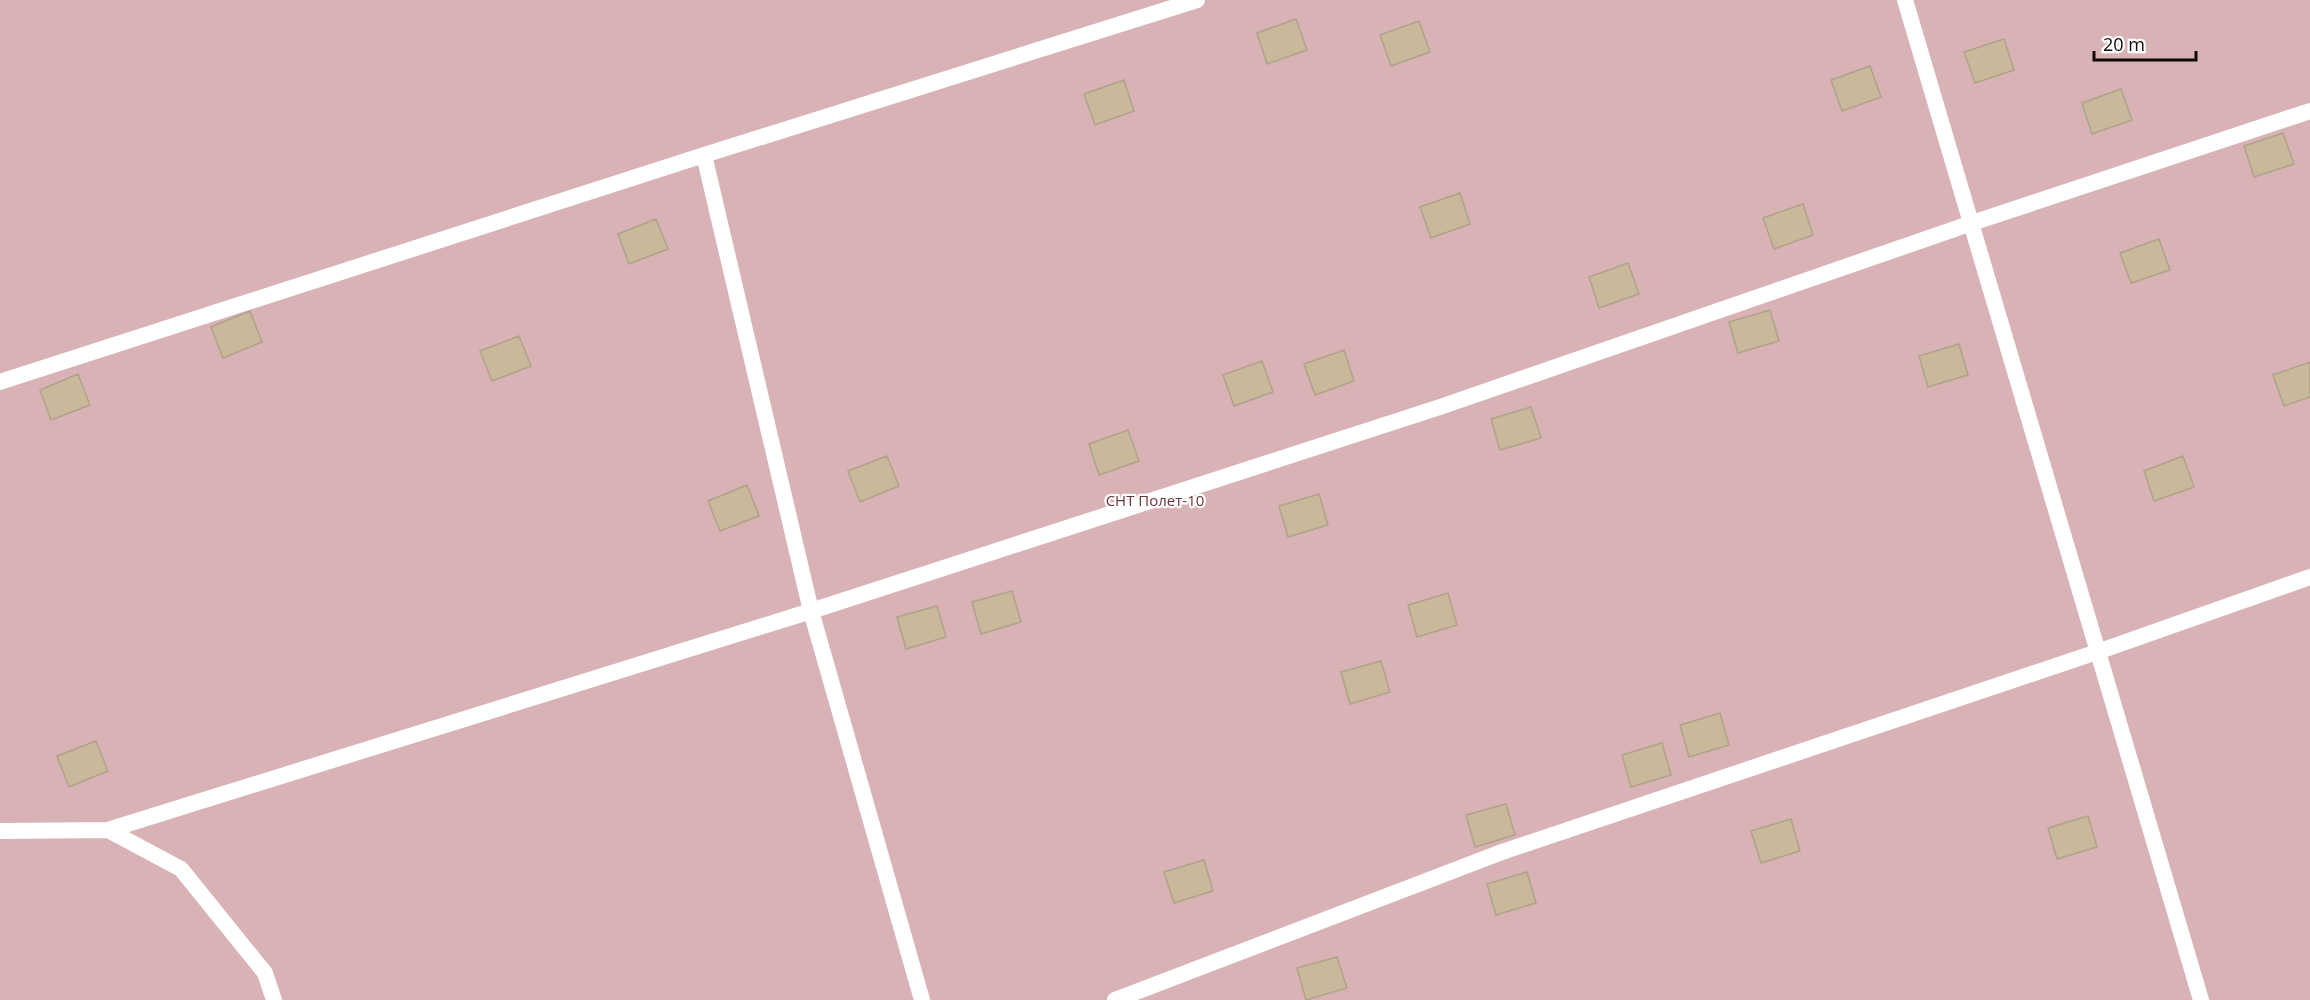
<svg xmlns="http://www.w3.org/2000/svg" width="2310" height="1000" viewBox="0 0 2310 1000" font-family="'Open Sans',sans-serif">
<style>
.green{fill:#d8b2b5}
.building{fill:#c9b89a;stroke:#afa28a;stroke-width:1.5}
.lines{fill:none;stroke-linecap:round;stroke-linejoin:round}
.service{stroke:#fff;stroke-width:16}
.labels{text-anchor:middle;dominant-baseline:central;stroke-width:4.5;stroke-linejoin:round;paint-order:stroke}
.park-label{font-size:15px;fill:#68343b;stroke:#fff}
</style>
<rect width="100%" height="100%" fill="#fce8d9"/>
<path class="green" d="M0,0H2310V1000H0Z"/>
<path class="building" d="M1296,19L1307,50L1267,64L1257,33Z
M1419,21L1430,52L1391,66L1380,35Z
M2004,39L2014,70L1975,83L1964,52Z
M1870,66L1881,97L1842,111L1831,80Z
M1124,80L1134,111L1095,125L1084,94Z
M2121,89L2132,120L2092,134L2082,103Z
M2283,133L2294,164L2254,177L2244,146Z
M1460,193L1470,224L1431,238L1420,207Z
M1803,204L1813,235L1774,249L1763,218Z
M656,219L668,249L629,264L618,234Z
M2159,239L2170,270L2131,283L2120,253Z
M1628,263L1639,294L1599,308L1589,277Z
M1770,310L1779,341L1738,353L1729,322Z
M250,311L262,342L223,358L211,327Z
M519,336L531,366L492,381L480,351Z
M1959,344L1968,375L1928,387L1919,356Z
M1344,350L1354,381L1315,395L1304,364Z
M1262,361L1273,392L1234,406L1223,375Z
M2310,362V397L2284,406L2273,375Z
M78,374L90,405L51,420L40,390Z
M1531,407L1541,438L1500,450L1491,419Z
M1128,430L1139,461L1099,475L1089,444Z
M887,456L899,486L860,502L848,471Z
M2183,456L2194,487L2154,501L2144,471Z
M747,485L759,516L720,531L708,501Z
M1319,494L1328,525L1288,537L1279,506Z
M1012,591L1021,622L981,634L972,602Z
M1448,593L1457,625L1417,637L1408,605Z
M937,606L946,637L906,649L897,617Z
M1381,661L1390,692L1350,704L1341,672Z
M1720,713L1729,745L1689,757L1680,725Z
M96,741L108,771L69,787L57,756Z
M1662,743L1671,775L1631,787L1622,755Z
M1506,804L1515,835L1475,847L1466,815Z
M2088,816L2097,847L2057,859L2048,828Z
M1791,819L1800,851L1761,863L1751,831Z
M1204,860L1213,891L1174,903L1164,872Z
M1527,872L1536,903L1496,915L1487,884Z
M1337,957L1347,988L1306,1000L1297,968Z"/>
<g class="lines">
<path class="service" d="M1905,0L2201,1000
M704,155L811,611L922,1000
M0,382L704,155L1197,0
M108,830L181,869L265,973L274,1000
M0,831L108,830L811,611L1440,407L1972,223L2310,111
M1115,1000L1502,852L2100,651L2310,577"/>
</g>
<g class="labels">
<g class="park-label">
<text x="1155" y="500">СНТ Полет-10</text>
</g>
</g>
<path d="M2094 51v9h102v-9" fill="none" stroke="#110905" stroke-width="3"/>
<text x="2103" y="51" font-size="18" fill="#110905" stroke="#ffffff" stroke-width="4.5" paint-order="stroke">20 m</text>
</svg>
